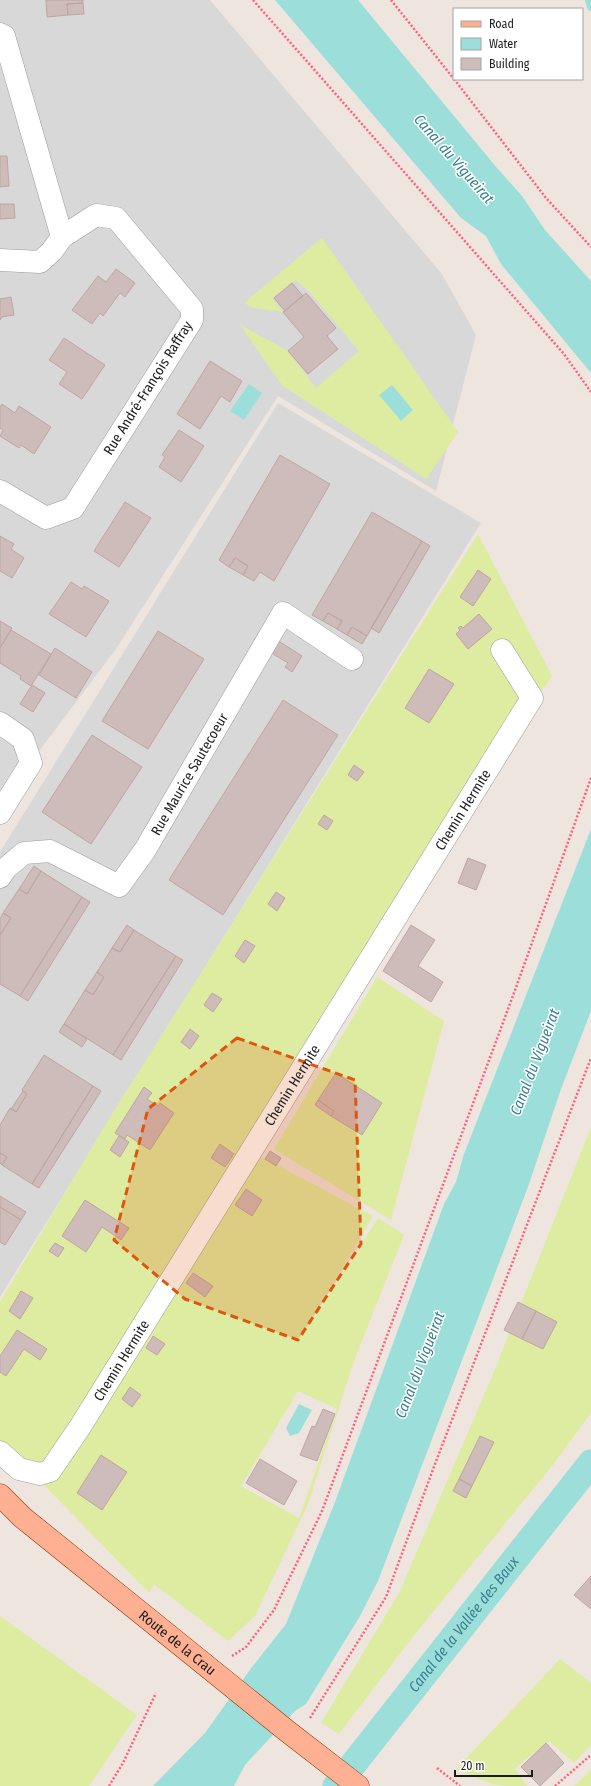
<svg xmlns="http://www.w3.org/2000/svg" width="591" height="1786" viewBox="0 0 591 1786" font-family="'Fira Sans Condensed',sans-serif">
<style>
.residential{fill:#d9d8d8}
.grass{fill:#ddeca1;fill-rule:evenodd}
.water{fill:#9cdfda}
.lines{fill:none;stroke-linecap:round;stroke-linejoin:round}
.stream{stroke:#9cdfda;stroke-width:8}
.canal{stroke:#9cdfda;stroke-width:27}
.building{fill:#cdbcb9;stroke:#c0a5a1}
.minor-casing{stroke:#9c9c9c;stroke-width:23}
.major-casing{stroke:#923600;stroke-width:23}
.path{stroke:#ff5f7f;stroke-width:2.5;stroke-dasharray:2 2;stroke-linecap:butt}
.minor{stroke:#fff;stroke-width:22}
.major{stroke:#ffb093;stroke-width:22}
.marked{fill:#de560d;fill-opacity:0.2;stroke:#de560d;stroke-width:3;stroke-dasharray:8 5;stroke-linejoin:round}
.labels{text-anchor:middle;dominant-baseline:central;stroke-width:3;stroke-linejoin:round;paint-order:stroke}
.street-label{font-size:14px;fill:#1b1b1b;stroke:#fff}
.water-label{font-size:15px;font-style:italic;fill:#397f8f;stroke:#fff}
</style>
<rect width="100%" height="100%" fill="#eee5df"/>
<path class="residential" d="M0,0H210L442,274L476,335L436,491L278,396L116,649L0,803Z
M278,403L481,523L0,1297V852Z"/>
<path class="grass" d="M322,238L458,432L426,479L282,385L240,325L288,351L316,388L359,351L308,290L295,280L272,298L283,312L253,308L244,303Z
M478,534L552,676L447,828L251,1151L373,1216L304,1334L378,1218L404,1235L354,1361L308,1504L255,1616L228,1641L154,1584L149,1593L0,1440V1302L110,1117ZM298,1391L337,1409L299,1518L241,1486Z
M377,977L444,1021L391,1220L274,1149Z
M591,1127V1413L552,1466L411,1639L339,1734L321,1723L399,1593L493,1374Z
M0,1616L137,1715L89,1786H0Z
M560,1659L591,1683V1745L574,1763L549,1741L515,1768L527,1786H505L491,1784L456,1769Z
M591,1770V1786H574Z"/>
<path class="water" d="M275,0H358L497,168L522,196L545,230L591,281V373L501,264L486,236L461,218Z
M249,384L262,393L244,420L230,411Z
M392,385L413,410L401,421L379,395Z
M591,829V1011L561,1089L528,1187L378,1581L360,1616L306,1704L295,1711L245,1765L234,1786H153L205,1733L252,1667L286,1624L335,1502L444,1204L456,1182L464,1154Z
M299,1404L312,1410L299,1433L290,1436L286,1428Z"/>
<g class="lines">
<path class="stream" d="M589,0L591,7"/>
<path class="canal" id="s1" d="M336,1786L591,1463"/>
</g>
<path class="building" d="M46,0H83V3L67,4L68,15L47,17Z
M83,3L84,14L68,15L67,4Z
M0,156H7L9,186L0,187Z
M0,204H14L15,218L0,219Z
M116,269L135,283L125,297L120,293L103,316L100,313L92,324L72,310L98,276L106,282Z
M292,283L303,296L285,311L274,298Z
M306,293L336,328L327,336L338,349L308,374L288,351L304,337L283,312Z
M11,297L14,315L2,317L0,320V299Z
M64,338L105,365L82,399L59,384L67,372L49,360Z
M210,361L242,381L230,402L221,396L200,429L177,414Z
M2,404L15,413L19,406L51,427L34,454L21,445L19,448L0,436L3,430L0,428V407Z
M179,430L204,446L181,482L159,467L165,457L162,455Z
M280,455L330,484L274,581L260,572L254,581L243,575L248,566L235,558L229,567L219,560Z
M125,502L151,518L119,567L94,551Z
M372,512L422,541L367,636L352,627L347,635L337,629L342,621L328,613L323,621L312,615Z
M0,536L14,544L11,549L24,558L12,578L0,571Z
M422,541L430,546L379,633L371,628Z
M235,558L248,566L243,575L229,567Z
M478,570L491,579L473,606L460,597Z
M71,582L82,589L84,586L109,601L86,637L49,614Z
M328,613L342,621L337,629L323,621Z
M479,614L492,629L468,649L456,634L460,630L458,628L461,626L463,628Z
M0,621L12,628L0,648Z
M352,627L367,636L362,644L347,635Z
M11,630L51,654L31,686L20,679L21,676L0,663V648Z
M158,631L204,659L148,749L102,721Z
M277,640L302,656L292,672L285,667L288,663L270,652Z
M55,648L92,672L76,698L39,675Z
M429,669L454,684L429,723L405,708Z
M32,685L45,693L33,712L20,704Z
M283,700L338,735L223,915L169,880Z
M92,735L142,767L91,844L42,812Z
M354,765L364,772L357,781L348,775Z
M324,815L333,821L327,830L318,824Z
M468,858L486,865L476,890L458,883Z
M34,866L41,871L27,894L19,889Z
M41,871L82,897L20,996L0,984V935L11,918L3,913L19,889L27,894Z
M276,892L285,898L277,911L268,904Z
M82,897L90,902L28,1001L20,996Z
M3,913L11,918L0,935V919Z
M127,925L134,930L120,952L112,948Z
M411,925L435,940L418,966L443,982L431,1002L383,971Z
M134,930L176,956L113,1055L64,1024L85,990L93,995L104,977L97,972L112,948L120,952Z
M245,940L255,946L244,963L235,956Z
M176,956L183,960L121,1060L113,1055Z
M97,972L104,977L93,995L85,990Z
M212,993L222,999L213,1012L204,1005Z
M64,1024L87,1039L82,1047L59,1032Z
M190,1029L199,1036L190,1049L181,1042Z
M44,1055L93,1086L32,1184L2,1165L7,1157L0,1153V1125L10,1108L16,1112L27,1094L22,1090Z
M336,1073L382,1103L362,1135L331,1116L334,1111L318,1100Z
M93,1086L101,1091L39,1188L32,1184Z
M144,1087L152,1093L147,1099L158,1106L160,1103L174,1113L150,1150L127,1135L125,1139L115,1133Z
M23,1091L27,1094L16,1112L11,1109Z
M318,1100L334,1111L331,1116L315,1105Z
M119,1136L129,1142L120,1157L110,1150Z
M220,1144L234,1154L225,1167L211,1158Z
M270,1151L281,1158L276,1166L265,1159Z
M0,1153L7,1157L2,1165L0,1163Z
M246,1189L262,1200L252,1216L235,1205Z
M0,1196L26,1212L21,1220L0,1207Z
M85,1200L129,1228L121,1240L102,1227L86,1252L62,1236Z
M0,1207L21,1220L5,1245L0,1242Z
M55,1243L64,1248L58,1257L49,1251Z
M193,1273L213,1286L205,1297L186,1283Z
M21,1291L33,1298L20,1319L9,1311Z
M518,1302L536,1311L522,1339L504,1330Z
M536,1311L557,1322L543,1349L522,1339Z
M17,1330L47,1349L40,1360L24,1349L6,1376L0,1372V1356Z
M153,1336L165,1344L157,1355L146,1348Z
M130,1387L141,1395L132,1407L122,1399Z
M323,1409L335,1414L317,1461L300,1455L312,1426L315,1427Z
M480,1436L494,1442L472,1486L459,1479Z
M101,1455L127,1472L102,1510L77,1493Z
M260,1459L297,1481L284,1505L246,1483Z
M459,1479L472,1486L466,1498L453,1491Z
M591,1576V1609L574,1595Z
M546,1743L564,1763L540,1786L521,1767Z"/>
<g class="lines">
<g class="minor-casing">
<g id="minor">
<path d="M0,34L4,36L62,237"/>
<path d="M0,260L40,262L52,251L62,237L96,215L116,218L192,309V320L73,508L46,518L0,491"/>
<path d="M0,723L23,739L31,763L0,813"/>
<path id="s2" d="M0,877L6,868L24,853L50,851L119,886L145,850L283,613L352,659"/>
<path id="s3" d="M0,1452L19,1469L40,1474L50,1471L80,1427L532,698L502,650"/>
</g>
</g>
<g class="major-casing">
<g id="major">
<path id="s4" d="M0,1495L22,1517L287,1731L358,1786"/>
</g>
</g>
<path class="path" d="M253,0L564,354L591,392
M391,0L454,79
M454,79L546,198L591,247
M232,1656L246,1647L274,1610L322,1511L514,993L591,778
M310,1718L386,1597L435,1464L591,1058
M437,1768L460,1786
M109,1786L123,1763L156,1693
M555,1786L591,1755"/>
<use href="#minor" class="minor"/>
<use href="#major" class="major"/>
</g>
<path class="marked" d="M237,1038L355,1080L361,1244L298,1340L185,1299L114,1240L148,1109Z"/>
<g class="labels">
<g class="street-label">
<text transform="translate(148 388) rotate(-58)">Rue André-François Raffray</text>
<text stroke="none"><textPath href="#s2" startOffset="270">Rue Maurice Sautecoeur</textPath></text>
<text stroke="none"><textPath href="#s3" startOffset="837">Chemin Hermite</textPath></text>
<text stroke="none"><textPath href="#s3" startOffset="513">Chemin Hermite</textPath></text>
<text stroke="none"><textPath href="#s3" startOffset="189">Chemin Hermite</textPath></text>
<text stroke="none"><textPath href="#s4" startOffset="231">Route de la Crau</textPath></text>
</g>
<g class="water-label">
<text transform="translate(454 159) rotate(49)">Canal du Vigueirat</text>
<text transform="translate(535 1062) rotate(-69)">Canal du Vigueirat</text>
<text transform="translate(420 1365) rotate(-69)">Canal du Vigueirat</text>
<text stroke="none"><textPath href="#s1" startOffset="206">Canal de la Vallée des Baux</textPath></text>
</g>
</g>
<rect x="453" y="8" width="130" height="72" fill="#ffffff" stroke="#a4a4a4"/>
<rect x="461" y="21" width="20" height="6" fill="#ffb093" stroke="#a4a4a4"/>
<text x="489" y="28" font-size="12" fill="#1b1b1b">Road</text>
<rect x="461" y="38" width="20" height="12" fill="#9cdfda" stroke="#a4a4a4"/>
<text x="489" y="48" font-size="12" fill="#1b1b1b">Water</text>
<rect x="461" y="58" width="20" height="12" fill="#cdbcb9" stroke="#a4a4a4"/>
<text x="489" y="68" font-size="12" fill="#1b1b1b">Building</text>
<path d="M455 1770v6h77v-6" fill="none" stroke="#1b1b1b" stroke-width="2"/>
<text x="461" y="1770" font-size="12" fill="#1b1b1b" stroke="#ffffff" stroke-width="3" paint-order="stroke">20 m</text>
</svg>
